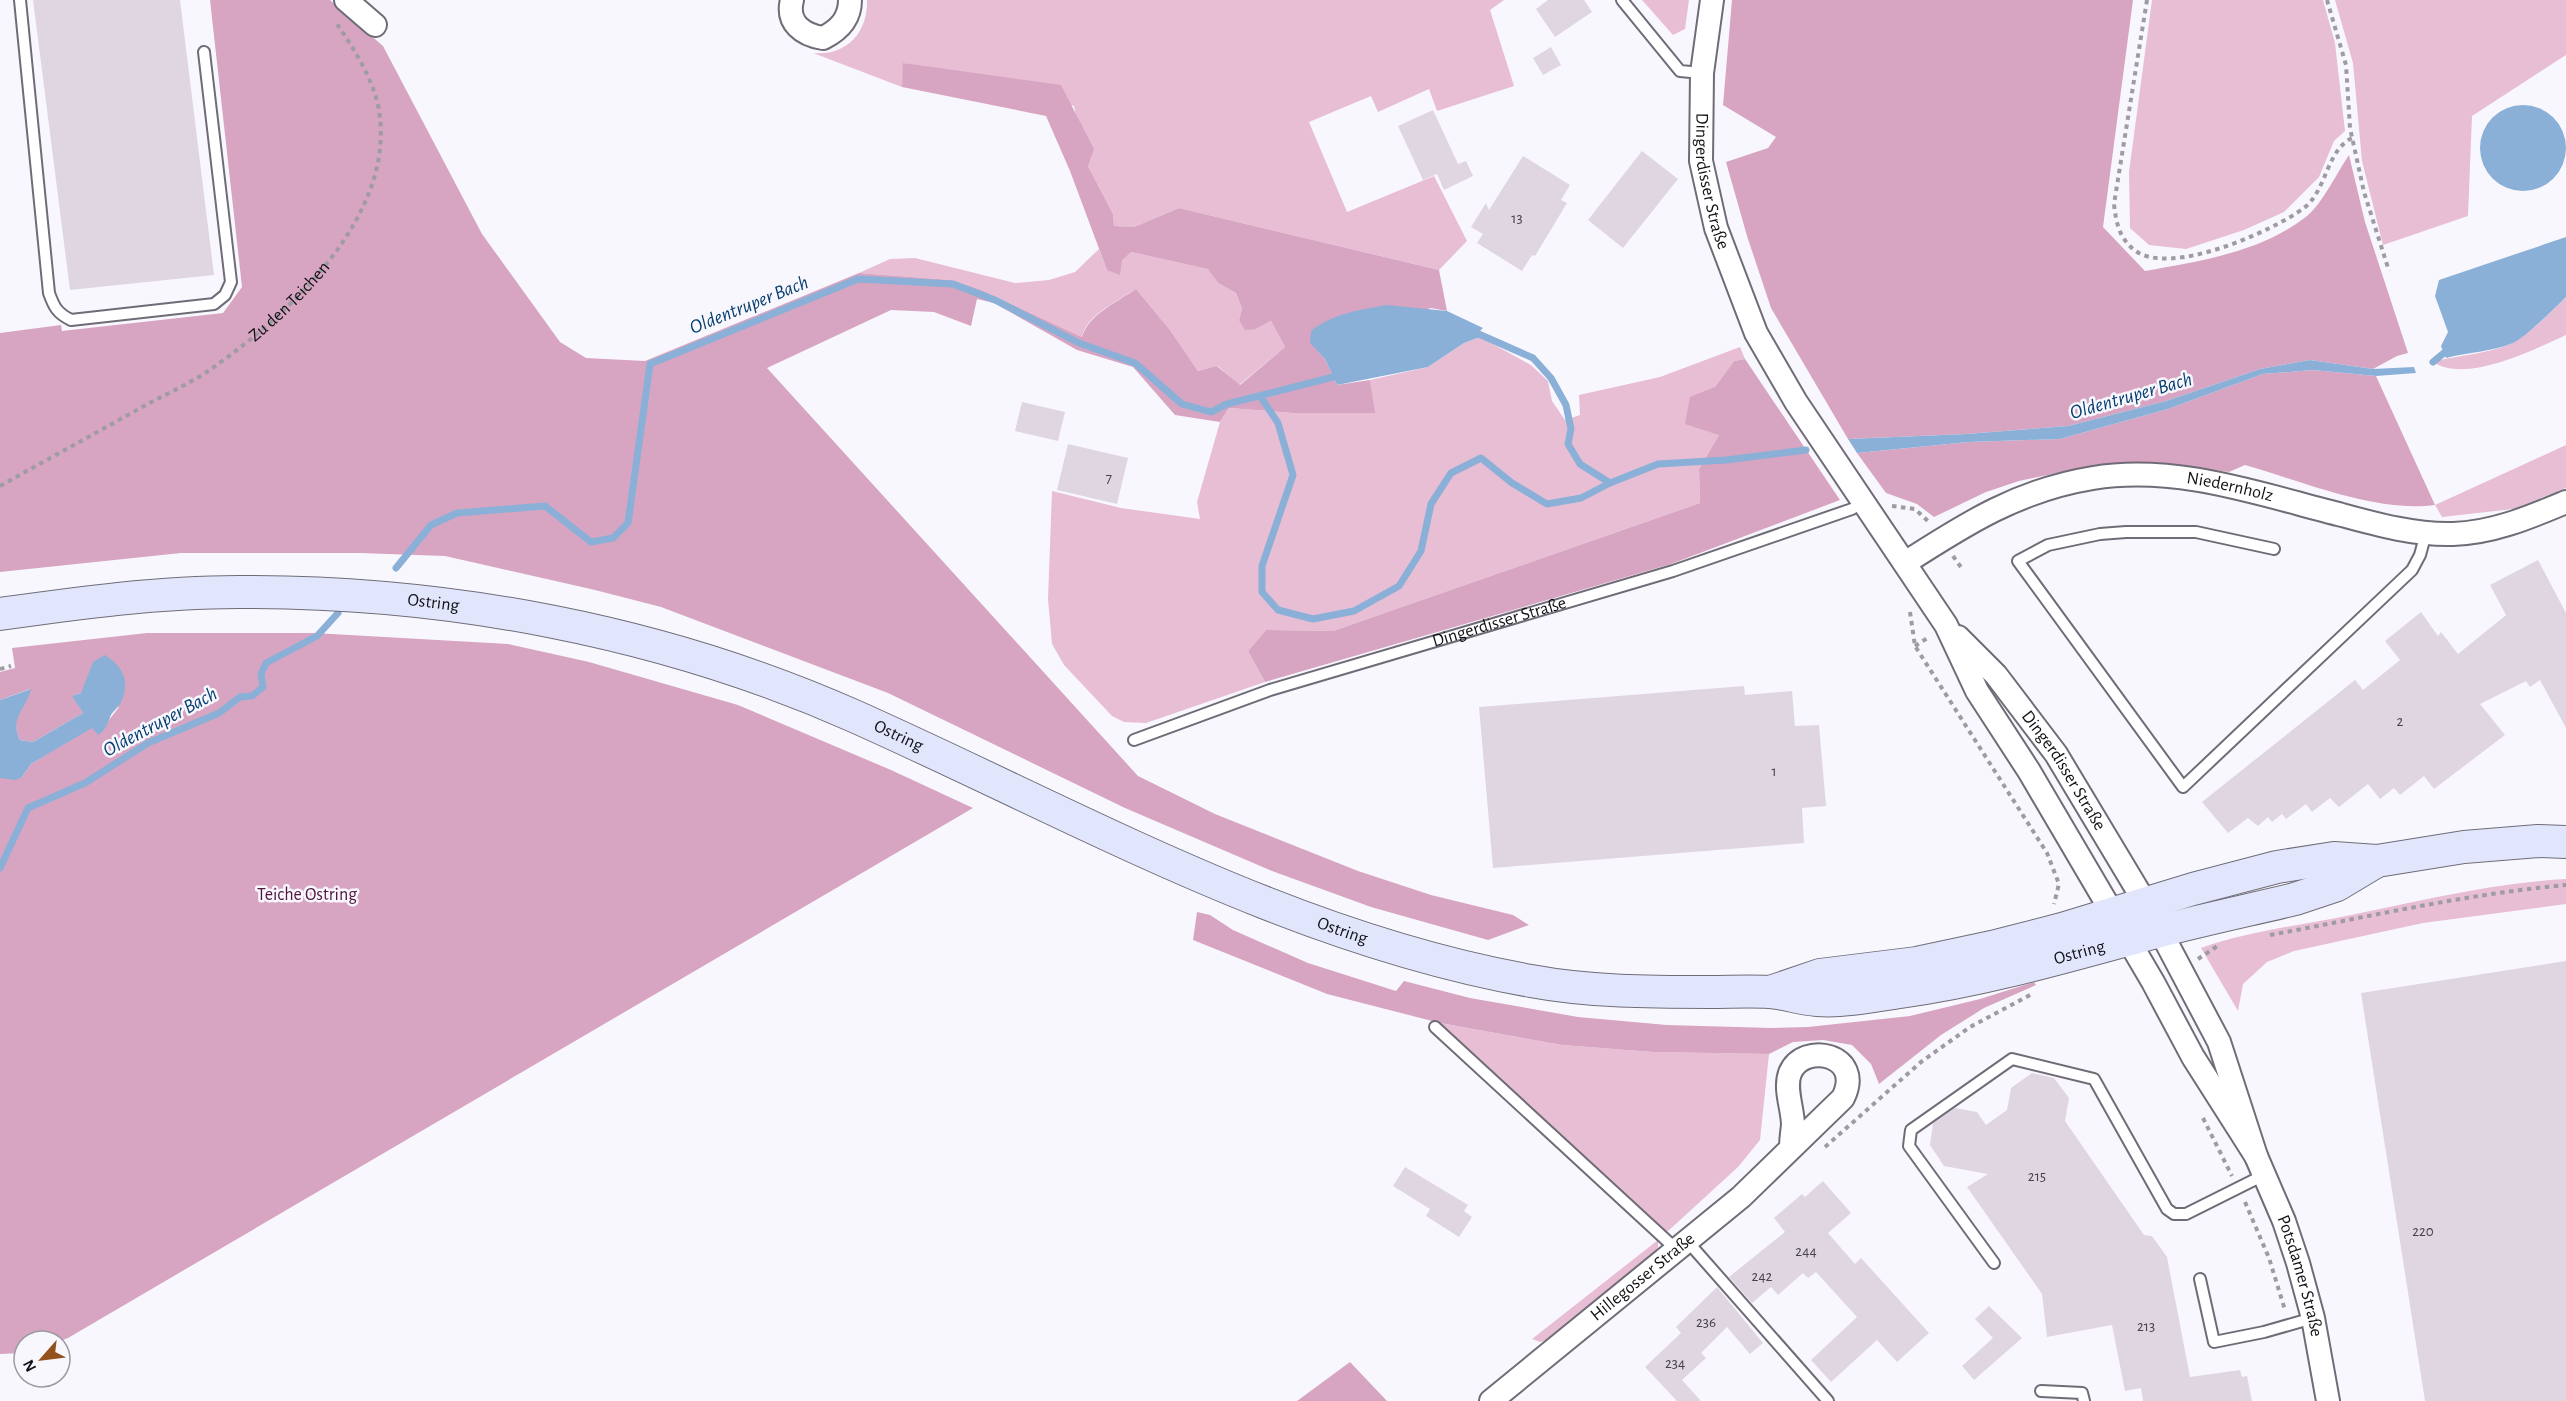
<svg xmlns="http://www.w3.org/2000/svg" width="2566" height="1401" viewBox="0 0 2566 1401" font-family="'Alegreya Sans',sans-serif">
<style>
.green{fill:#e7bed4}
.forest{fill:#d7a5c1}
.water{fill:#8bb0d8}
.lines{fill:none;stroke-linecap:round;stroke-linejoin:round}
.stream{stroke:#8bb0d8;stroke-width:7}
.building{fill:#dfd6e1}
.lane-casing{stroke:#6f6c77;stroke-width:14}
.street-casing{stroke:#6f6c77;stroke-width:26}
.secondary-casing{stroke:#6f6c77;stroke-width:34}
.path{stroke:#9e9ca2;stroke-width:4;stroke-dasharray:4.5 4.5;stroke-linecap:butt}
.lane{stroke:#fff;stroke-width:10}
.street{stroke:#fff;stroke-width:22}
.secondary{stroke:#e2e6fd;stroke-width:32}
.labels{text-anchor:middle;dominant-baseline:central;stroke-width:5;stroke-linejoin:round;paint-order:stroke}
.number-label{font-size:15px;fill:#454248}
.street-label{font-size:18px;fill:#121115;stroke:#f9f7fe}
.park-label{font-size:18px;fill:#51163d;stroke:#f9f7fe}
.water-label{font-size:20px;font-style:italic;fill:#063f70;stroke:#f9f7fe}
</style>
<rect width="100%" height="100%" fill="#f9f7fe"/>
<path class="green" d="M867,0H1504L1490,10L1514,86L1437,111L1429,89L1378,112L1371,96L1309,122L1347,212L1434,176L1467,241L1439,270L1179,208L1134,227L1114,226L1113,214L1088,166L1074,106L904,63L902,87L813,53C846,56 868,33 867,0Z
M1642,0H1689L1685,29L1673,35Z
M2152,0H2323L2335,43L2345,131L2334,141L2319,177L2284,212L2244,230L2186,249L2149,245L2130,228L2129,172Z
M2335,0H2566V55L2472,116L2468,216L2383,245L2362,161L2353,63Z
M1099,249L1107,270L1131,252L1209,269L1218,283L1236,293L1242,309L1239,320L1256,329L1271,321L1285,347L1239,385L1218,366L1198,371L1170,330L1136,289C1118,301 1086,315 1082,337L979,289L951,280L859,273L890,259L915,258L1015,283L1049,280L1075,272Z
M2566,297V335C2533,350 2466,384 2433,362C2456,355 2498,353 2516,341C2534,330 2551,312 2566,297Z
M1480,337L1531,365L1548,381L1552,401L1565,420L1580,415L1579,395L1660,377L1740,347L1745,359L1734,361L1715,387L1719,435L1699,469L1700,503L1333,631L1266,630L1248,651L1265,682L1146,723L1124,722L1112,716L1064,665L1052,644L1048,599L1052,491L1121,508L1200,519L1197,502L1220,422L1229,408L1293,413H1374L1370,380L1428,367L1464,343Z
M2566,445V488L2513,509L2442,517L2435,505Z
M2566,879V904L2423,923L2294,951L2267,962L2243,984L2238,1011L2201,948C2244,933 2287,927 2331,919C2408,904 2487,883 2566,879Z
M1440,1023L1562,1045L1653,1052L1769,1054L1760,1140L1738,1167L1667,1232Z
M1658,1240V1247L1653,1258L1550,1339L1540,1342L1532,1339Z"/>
<path class="forest" d="M210,0H330L383,46L482,234L560,342L586,358L645,361L859,273L951,280L979,289L1082,337C1088,315 1117,302 1136,289L1170,330L1198,371L1217,366L1240,385L1285,347L1271,321L1256,329L1245,330L1239,320L1242,309L1236,293L1218,283L1208,269L1131,252L1122,260L1120,275L1107,270L1070,171L1046,116L902,87L903,63L1061,85L1094,149L1088,166L1113,214L1114,226L1134,227L1179,208L1439,270L1447,311L1431,308L1311,343L1325,359L1337,385L1370,380L1375,413H1293L1229,408L1220,422L1175,415L1133,367L1077,350L994,303L977,299L971,326L934,312L891,310L767,368L1138,776L1215,814L1358,871L1431,895L1513,915L1529,925L1488,940L1371,907L1272,871L1125,808L888,693L661,607L595,590L445,556L360,553H181L0,572V333L61,325L62,331L223,313L242,287Z
M1732,0H2133L2103,227L2145,271C2201,261 2261,252 2307,216C2322,204 2338,171 2349,155L2365,222L2408,353L2397,356L2373,369L2310,360L2260,369L2166,401L2068,426L1966,434L1848,439L1771,308L1747,236L1726,162L1768,148L1776,137L1723,105Z
M1745,359L1840,500L1671,564L1265,682L1248,651L1266,630L1333,631L1700,503L1699,469L1719,435L1685,424L1690,397L1715,387L1734,361Z
M2313,370L2376,376L2435,505C2376,513 2301,481 2245,465L2229,472L2158,463L2090,466L2019,481L1986,492L1934,517L1917,504L1886,493L1857,453L1969,442L2060,439L2168,409L2263,374Z
M147,633H314L508,644L589,662L738,705L891,770L973,808L68,1338L60,1341H24V1353L0,1354V778L22,777L31,764L92,727L98,734L119,707L81,693L73,696L83,713L33,742L20,740C10,721 21,707 30,689L0,700V672L15,668L12,648Z
M1197,912L1210,915L1233,930L1308,963L1396,991L1404,981L1470,998L1578,1017L1667,1025L1772,1028L1808,1027L1910,1016L1980,999L2034,982L2036,985L1984,1008L1941,1035L1879,1084L1871,1064L1852,1045L1823,1040L1793,1042L1769,1054L1653,1052L1562,1045L1440,1023L1327,994L1193,940Z
M1350,1362L1387,1401H1297Z"/>
<path class="water" d="M2480 148a43 43 0 1 1 86 0a43 43 0 1 1-86 0Z
M2566,237V297C2555,308 2526,337 2513,343C2492,352 2468,352 2446,358L2441,346L2448,332L2435,296L2439,280Z
M1387,305L1447,311L1483,328L1479,332L1480,337L1464,343L1428,367L1337,385L1325,359L1310,343L1311,331C1334,313 1359,310 1387,305Z
M2310,360L2373,369L2414,367L2416,373L2376,376L2313,370L2263,374L2168,409L2060,439L1969,442L1857,453L1848,439L1966,434L2068,426L2166,401L2260,369Z
M105,655C124,667 131,683 120,704C118,708 113,711 111,715C107,724 107,729 98,735L92,728L31,764L22,777L16,780L0,778V700L31,689C26,710 9,718 20,740L33,742L83,713L72,696L81,693L93,662Z"/>
<g class="lines">
<path class="stream" d="M1472,331L1533,358L1551,378L1566,405L1571,429L1568,444L1580,464L1610,483L1658,464L1726,460L1806,450
M2433,362L2450,348
M1260,396L1278,423L1293,475L1262,566V592L1278,610L1313,619L1354,611L1399,586L1421,551L1431,504L1451,473L1481,458L1512,483L1547,504L1581,498L1610,483
M396,568L431,525L457,513L545,506L591,542L613,538L628,523L650,364L858,279L953,284L995,300L1079,343L1135,363L1182,404L1211,412L1227,404L1341,375
M0,868L28,808L85,783L148,743L219,713L240,697L252,696L263,687L261,674L266,663L317,636L338,613"/>
</g>
<path class="building" d="M33,0H180L214,275L70,290Z
M1548,0H1584L1592,12L1555,37L1536,9Z
M1551,47L1561,65L1543,75L1533,58Z
M1433,110L1458,164L1466,161L1473,176L1444,190L1437,174L1423,180L1398,126Z
M1642,151L1678,179L1623,248L1588,220Z
M1523,156L1570,185L1561,200L1567,203L1535,256L1532,255L1522,271L1477,243L1483,234L1471,227L1486,203L1489,210Z
M1022,402L1065,412L1058,441L1015,431Z
M1068,444L1128,458L1117,504L1057,490Z
M2538,560L2566,613V728L2540,680L2530,687L2526,681L2480,704L2505,735L2434,789L2424,776L2400,795L2394,788L2380,799L2368,784L2339,807L2330,798L2312,812L2306,804L2286,819L2282,814L2272,822L2268,817L2258,826L2248,818L2228,833L2202,802L2355,680L2363,690L2400,660L2385,641L2421,612L2438,636L2441,632L2458,654L2506,615L2490,585Z
M1744,686L1745,695L1792,691L1795,726L1819,725L1826,806L1802,808L1804,843L1493,868L1479,707Z
M2566,961V1401H2425L2361,993Z
M2032,1073L2054,1078L2069,1098L2065,1121L2144,1235L2152,1236L2167,1257L2190,1377L2240,1370L2242,1377L2247,1376L2252,1401H2143L2141,1388L2125,1391L2112,1325L2047,1337L2042,1294L1967,1187L1988,1174L1944,1166L1930,1145L1933,1123L1955,1108L1977,1112L1986,1125L2007,1110L2011,1088Z
M1405,1167L1468,1205L1464,1211L1472,1217L1459,1237L1426,1216L1430,1209L1393,1186Z
M1823,1181L1851,1213L1828,1233L1855,1264L1861,1258L1929,1333L1897,1362L1877,1340L1831,1382L1811,1360L1857,1317L1816,1272L1808,1278L1803,1273L1778,1295L1771,1287L1752,1303L1729,1277L1785,1232L1774,1218L1802,1194L1805,1197Z
M1717,1287L1763,1343L1750,1354L1727,1327L1701,1353L1706,1358L1682,1380L1701,1401H1677L1645,1367L1681,1333L1676,1327Z
M1989,1306L2022,1338L1974,1380L1962,1366L1993,1338L1975,1319Z"/>
<g class="lines">
<g class="lane-casing">
<g id="lane">
<path d="M20,0L49,293C54,307 57,313 71,320L214,304L225,295L231,282L204,52"/>
<path d="M1622,0L1680,71L1702,73"/>
<path d="M2274,549L2196,532H2126L2100,534L2048,545L2018,561L2183,787L2412,570L2420,555L2426,533"/>
<path id="s2" d="M1134,740L1270,690L1673,571L1852,509L1864,502"/>
<path d="M1435,1027L1677,1250"/>
<path d="M1688,1242L1828,1401"/>
<path d="M1994,1263L1909,1146L1911,1130L2012,1059L2094,1079L2167,1209L2174,1214H2186L2264,1175"/>
<path d="M2200,1279L2214,1342L2264,1332L2313,1318"/>
<path d="M2041,1391L2082,1393L2084,1401"/>
</g>
</g>
<g class="street-casing">
<g id="street">
<path d="M346,0L375,25"/>
<path d="M792,0C786,23 803,35 823,38C839,30 850,19 850,0"/>
<path id="s3" d="M1712,0L1702,73L1701,161L1716,228L1756,333L1796,402L1946,625L1977,691L2029,771L2153,982L2193,1057L2256,1156"/>
<path id="s4" d="M1905,563C1967,523 2019,490 2093,478C2177,464 2262,495 2342,515C2378,525 2416,535 2453,534C2493,533 2530,517 2566,502"/>
<path id="s5" d="M1958,637L1996,675L2056,754L2146,904L2219,1042L2256,1156L2284,1221L2298,1263L2313,1318L2328,1401"/>
<path id="s6" d="M1491,1401L1741,1197L1843,1098C1865,1054 1803,1041 1790,1073C1784,1089 1793,1109 1793,1125C1792,1133 1791,1140 1791,1148"/>
</g>
</g>
<g class="secondary-casing">
<g id="secondary">
<path id="s7" d="M0,614C79,603 158,592 238,592C448,591 662,631 854,716C1076,815 1289,938 1531,981C1590,992 1650,992 1710,992C1729,992 1750,991 1769,992C1785,993 1801,999 1817,1000C1843,1002 1874,996 1900,992C1987,980 2071,955 2156,932C2202,920 2249,910 2295,899L2337,885L2377,861"/>
<path d="M1773,991L1820,975L1917,963L1992,947L2062,929L2193,889L2277,867L2334,858L2377,861L2464,847L2538,841L2566,842"/>
</g>
</g>
<g class="path">
<path d="M2147,0L2114,204C2116,222 2119,237 2133,249C2167,279 2273,231 2304,208C2327,190 2326,151 2352,138"/>
<path d="M2327,0L2346,65L2350,128L2364,192L2389,271"/>
<path id="s1" d="M0,486C48,459 96,433 144,406C166,394 191,383 211,369C290,314 400,212 378,105C372,78 353,47 337,24"/>
<path d="M1892,506L1915,509L1930,523"/>
<path d="M1953,556L1963,570"/>
<path d="M1910,612L1915,646L2047,853L2059,884L2054,904"/>
<path d="M1915,646L1929,637"/>
<path d="M0,669L11,666"/>
<path d="M2270,935C2368,917 2466,894 2566,885"/>
<path d="M2198,959L2219,945"/>
<path d="M2203,1118L2232,1176"/>
<path d="M1825,1147L1921,1062L1970,1027L2032,994"/>
<path d="M2245,1202L2269,1258L2285,1310"/>
</g>
<use href="#lane" class="lane"/>
<use href="#street" class="street"/>
<use href="#secondary" class="secondary"/>
</g>
<g class="labels">
<g class="number-label">
<text x="1517" y="218">13</text>
<text x="1109" y="478">7</text>
<text x="2400" y="721">2</text>
<text x="1774" y="771">1</text>
<text x="2037" y="1176">215</text>
<text x="2423" y="1231">220</text>
<text x="1806" y="1251">244</text>
<text x="1762" y="1276">242</text>
<text x="1706" y="1322">236</text>
<text x="2146" y="1326">213</text>
<text x="1675" y="1363">234</text>
</g>
<g class="street-label">
<text stroke="none"><textPath href="#s3" startOffset="183">Dingerdisser Straße</textPath></text>
<text stroke="none"><textPath href="#s1" startOffset="345">Zu den Teichen</textPath></text>
<text stroke="none"><textPath href="#s4" startOffset="346">Niedernholz</textPath></text>
<text stroke="none"><textPath href="#s7" startOffset="435">Ostring</textPath></text>
<text stroke="none"><textPath href="#s2" startOffset="384">Dingerdisser Straße</textPath></text>
<text stroke="none"><textPath href="#s7" startOffset="921">Ostring</textPath></text>
<text stroke="none"><textPath href="#s5" startOffset="171">Dingerdisser Straße</textPath></text>
<text stroke="none"><textPath href="#s7" startOffset="1406">Ostring</textPath></text>
<text stroke="none"><textPath href="#s7" startOffset="2156">Ostring</textPath></text>
<text stroke="none"><textPath href="#s6" startOffset="196">Hillegosser Straße</textPath></text>
<text stroke="none"><textPath href="#s5" startOffset="732">Potsdamer Straße</textPath></text>
</g>
<g class="park-label">
<text x="307" y="895">Teiche Ostring</text>
</g>
<g class="water-label">
<text transform="translate(749 305) rotate(-22)">Oldentruper Bach</text>
<text transform="translate(2131 396) rotate(-16)">Oldentruper Bach</text>
<text transform="translate(160 722) rotate(-28)">Oldentruper Bach</text>
</g>
</g>
<g transform="translate(42 1359) rotate(242)"><circle r="28" fill="#f9f7fe" stroke="#9d9ba1" stroke-width="1.5"/>
<path d="M0-4.5L10 22L0 15L-10 22Z" fill="#93511e"/>
<text y="-9" font-size="16" font-weight="bold" text-anchor="middle" fill="#121115">N</text>
</g>
</svg>
